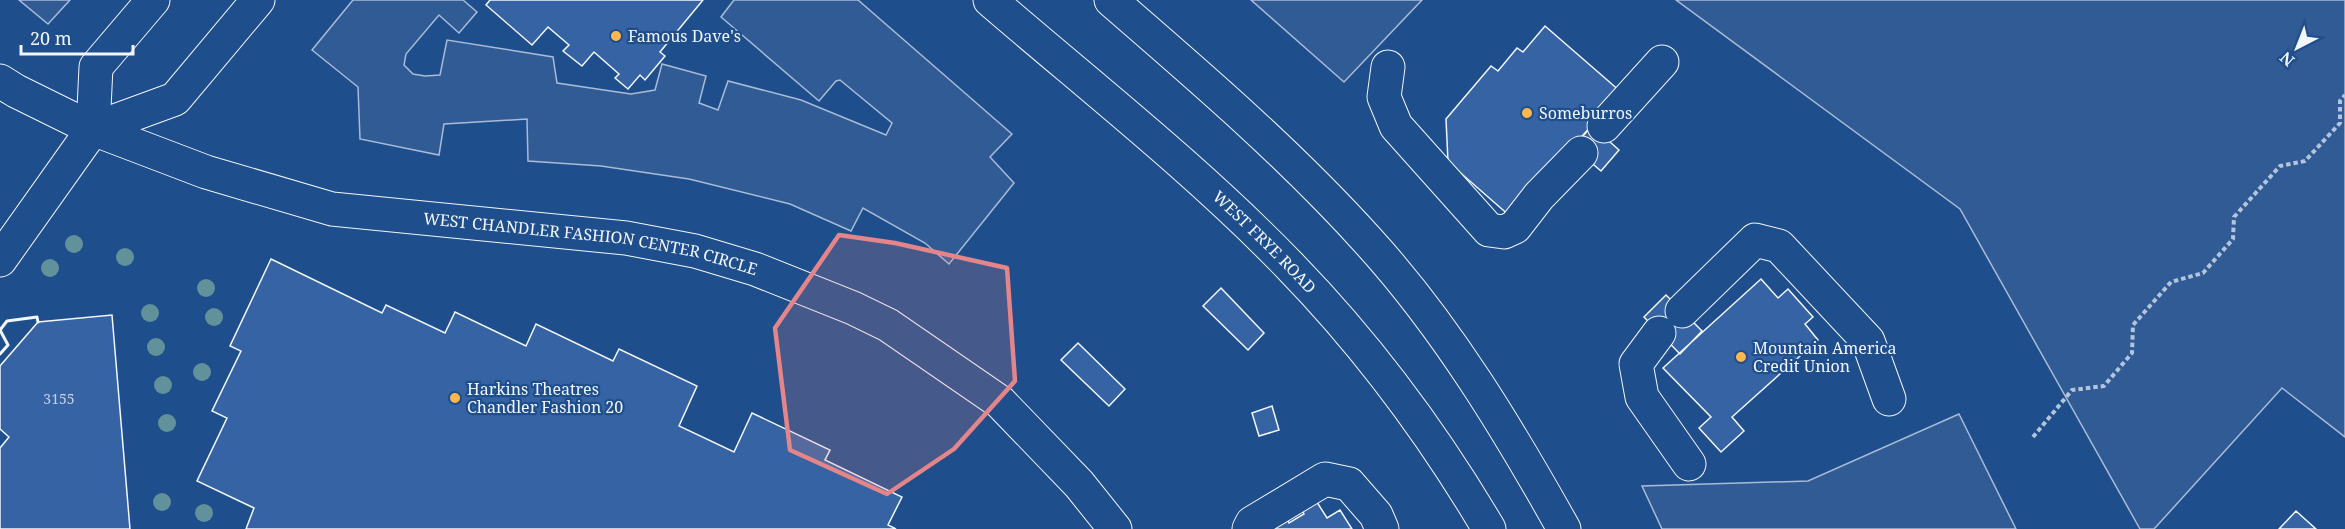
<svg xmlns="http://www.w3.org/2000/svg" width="2345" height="529" viewBox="0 0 2345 529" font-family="'Noto Serif',serif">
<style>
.parking{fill:#305b95;stroke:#a8bbd7;stroke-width:1.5}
.building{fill:#3563a3;stroke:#f2f6ff;stroke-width:1.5}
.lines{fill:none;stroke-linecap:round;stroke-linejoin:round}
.minor-casing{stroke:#f2f6ff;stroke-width:35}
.path{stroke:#b3c4dc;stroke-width:4;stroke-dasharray:4.5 3;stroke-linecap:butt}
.minor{stroke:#1f4e8c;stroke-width:33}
.wall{stroke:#f2f6ff;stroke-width:3}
.tree{fill:#61919a}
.marked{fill:#e38589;fill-opacity:0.2;stroke:#e38589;stroke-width:4.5;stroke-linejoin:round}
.poi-dot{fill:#ffb74d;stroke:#1f4e8c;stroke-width:2}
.labels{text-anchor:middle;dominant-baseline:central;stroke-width:4.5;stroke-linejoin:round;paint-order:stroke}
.number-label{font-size:14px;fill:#c3d1e8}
.poi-label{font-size:16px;fill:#f2f6ff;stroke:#1f4e8c;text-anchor:start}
.street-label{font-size:16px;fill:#f2f6ff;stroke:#1f4e8c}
</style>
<rect width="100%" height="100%" fill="#1f4e8c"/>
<path class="parking" d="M19,0H70L48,24Z
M353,0H463L477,12L459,33L439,15L406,54L404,65L413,74L425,76L440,75L447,40L553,57L557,83L631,94L655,90L662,64L706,76L699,103L718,110L728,81L801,100L886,135L892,123L840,80L836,81L819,101L721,17L734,0H858L1012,134L990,157L1014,183L949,264L925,243L863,208L851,231L790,204L689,179L601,166L528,161L527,119L444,124L439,155L360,139L358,87L312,50Z
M1251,0H1422L1344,82Z
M1676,0H2345V437L2282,388L2154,529H2140L1960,209Z
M1959,414L2016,529H1662L1642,486L1808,481Z"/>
<path class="building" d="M490,0H703L660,52L665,56L645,80L640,75L628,89L615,78L619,74L594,52L582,66L563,51L569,45L548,27L532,45L486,5Z
M1545,26L1621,92L1511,217L1448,162L1446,119L1491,66L1498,71L1517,48L1523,52Z
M1592,126L1619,150L1601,171L1573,147Z
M271,259L382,313L386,305L445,333L455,312L526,346L536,324L613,361L619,349L697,386L679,426L734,452L752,413L830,450L825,460L902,497L888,525L896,529H246L254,508L197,481L227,418L212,411L241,351L230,346Z
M1761,279L1778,298L1788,289L1813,317L1805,324L1818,340L1732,417L1744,431L1721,452L1699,428L1711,417L1663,368Z
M1221,288L1264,333L1248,350L1203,306Z
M1666,295L1702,331L1680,354L1644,317Z
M112,315L130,529H0V448L9,437L0,429V366L38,322Z
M1078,343L1125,389L1109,406L1061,360Z
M1272,406L1279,430L1259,436L1252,413Z
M1315,499L1327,518L1340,510L1352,529H1273L1286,517L1289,523L1304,514L1301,508Z
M2296,511L2316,529H2279Z"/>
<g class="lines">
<g class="minor-casing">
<g id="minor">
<path id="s1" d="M990,0C1091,87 1197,170 1289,265C1366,344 1433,434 1489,529"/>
<path d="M1111,0C1200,77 1291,155 1370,243C1447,328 1508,429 1564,529"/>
<path d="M1388,67L1384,97L1396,126L1489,230L1504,232L1515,227L1539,196L1581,153"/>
<path id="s2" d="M0,81L16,91L93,129L206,172L332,209L626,238L695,251L755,269L853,308L888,325L1000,402L1079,484L1115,529"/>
<path d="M1604,126L1662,62"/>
<path d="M93,129L175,99L258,0"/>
<path d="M93,129L96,67L153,0"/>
<path d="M0,260L93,129"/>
<path d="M1682,311L1755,240L1779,246L1868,341L1889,399"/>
<path d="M1659,333L1636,364L1642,397L1689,464"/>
<path d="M1249,529L1252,523L1325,479L1349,484L1376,515L1382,529"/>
</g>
</g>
<path class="path" d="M2033,437L2072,390L2104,386L2132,353L2133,325L2171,282L2203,273L2233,239L2234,217L2280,166L2305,161L2340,123V101L2345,95"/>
<use href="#minor" class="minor"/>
<path class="wall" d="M0,354L8,345L0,330L7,321L37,317L38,322"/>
</g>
<g class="tree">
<circle cx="74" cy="244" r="9"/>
<circle cx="125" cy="257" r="9"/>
<circle cx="50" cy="268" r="9"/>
<circle cx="206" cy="288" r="9"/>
<circle cx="150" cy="313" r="9"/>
<circle cx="214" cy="317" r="9"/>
<circle cx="156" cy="347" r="9"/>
<circle cx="202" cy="372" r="9"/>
<circle cx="163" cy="385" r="9"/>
<circle cx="167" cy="423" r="9"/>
<circle cx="162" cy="502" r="9"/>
<circle cx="204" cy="513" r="9"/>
</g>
<path class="marked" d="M839,235L895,243L1007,268L1015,381L954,449L887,494L790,450L775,328Z"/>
<g class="poi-dot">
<circle cx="616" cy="36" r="6"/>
<circle cx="1527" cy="113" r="6"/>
<circle cx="1741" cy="357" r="6"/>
<circle cx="455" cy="398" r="6"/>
</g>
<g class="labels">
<g class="number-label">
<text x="59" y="398">3155</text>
</g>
<g class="poi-label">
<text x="628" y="36">Famous Dave's</text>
<text x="1539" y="113">Someburros</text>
<text x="1753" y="348">Mountain America<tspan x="1753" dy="18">Credit Union</tspan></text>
<text x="467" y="389">Harkins Theatres<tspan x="467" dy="18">Chandler Fashion 20</tspan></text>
</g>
<g class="street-label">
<text stroke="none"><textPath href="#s1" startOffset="366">WEST FRYE ROAD</textPath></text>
<text stroke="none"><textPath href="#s2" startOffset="618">WEST CHANDLER FASHION CENTER CIRCLE</textPath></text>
</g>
</g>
<g transform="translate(2297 48) rotate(222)" stroke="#1f4e8c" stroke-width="4.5" paint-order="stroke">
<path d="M0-4.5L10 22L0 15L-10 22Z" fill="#f2f6ff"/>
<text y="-9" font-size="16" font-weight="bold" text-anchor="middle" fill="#f2f6ff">N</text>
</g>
<path d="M21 45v9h112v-9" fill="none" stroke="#f2f6ff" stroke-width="3"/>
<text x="30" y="45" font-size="18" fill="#f2f6ff" stroke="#1f4e8c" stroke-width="4.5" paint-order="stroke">20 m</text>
</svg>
